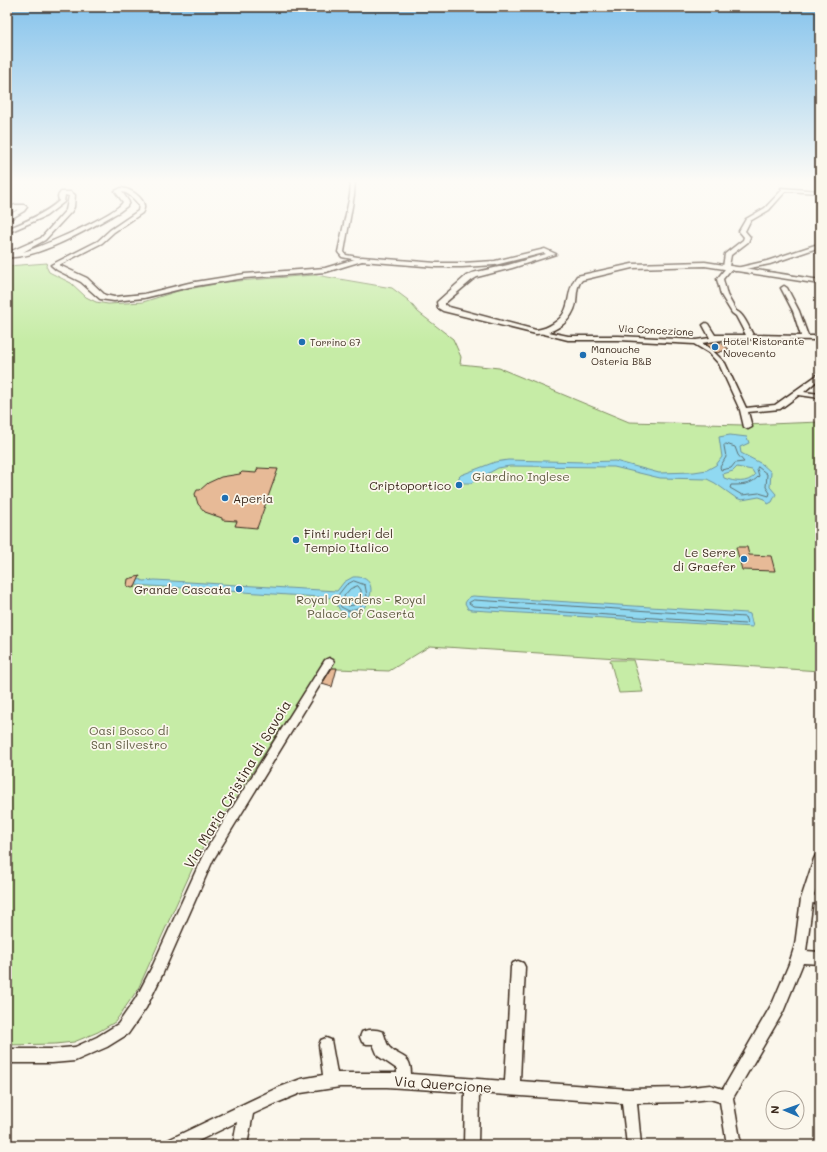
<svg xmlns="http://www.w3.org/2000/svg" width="827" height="1152" viewBox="0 0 827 1152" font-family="Mali,sans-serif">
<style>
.green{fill:#c6eca6;stroke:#808b62}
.water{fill:#90d9f1;stroke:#6e939d;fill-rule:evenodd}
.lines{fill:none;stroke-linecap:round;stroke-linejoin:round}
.shore{stroke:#5d7072;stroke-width:1}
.building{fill:#e7ba97;stroke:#3b2a1e}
.pedestrian-casing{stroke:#3b2a1e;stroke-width:3}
.minor-casing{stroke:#3b2a1e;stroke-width:3}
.tertiary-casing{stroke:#3b2a1e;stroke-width:3}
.pedestrian{fill:#fbf7ec;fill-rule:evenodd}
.minor{fill:#fbf7ec;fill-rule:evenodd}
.tertiary{fill:#fbf7ec;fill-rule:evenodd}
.poi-dot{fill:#1f6fb2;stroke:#fbf7ec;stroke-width:1.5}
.labels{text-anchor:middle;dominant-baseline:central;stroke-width:3.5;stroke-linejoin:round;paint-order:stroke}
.far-street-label{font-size:10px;fill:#3b2a1e;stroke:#fbf7ec}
.far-poi-label{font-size:10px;fill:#3b2a1e;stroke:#fbf7ec;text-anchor:start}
.park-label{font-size:12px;fill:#5e5a40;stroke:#fbf7ec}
.poi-label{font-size:12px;fill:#3b2a1e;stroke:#fbf7ec;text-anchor:end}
.near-street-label{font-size:14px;fill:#3b2a1e;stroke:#fbf7ec}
</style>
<rect width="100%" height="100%" fill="#fbf7ec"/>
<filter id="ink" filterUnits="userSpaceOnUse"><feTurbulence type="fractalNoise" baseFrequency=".025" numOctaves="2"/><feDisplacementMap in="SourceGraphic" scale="8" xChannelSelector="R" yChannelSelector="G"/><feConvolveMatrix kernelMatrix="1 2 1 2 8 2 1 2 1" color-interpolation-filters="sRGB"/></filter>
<g filter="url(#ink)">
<path class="green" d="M47,263L46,266L49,272L71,283L86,297L96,302L108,304L143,302L178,291L226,282L300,276L316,275L392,288L408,300L418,312L453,339L461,357L460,364L499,368L629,422L743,425L820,422V671L430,646L389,671L337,669L322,665L199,854L138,989L115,1022L98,1032L74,1042L55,1044L7,1045V266Z
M610,660H633L643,692L619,693Z"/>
<path class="water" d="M730,435L747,437L749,443L740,447L741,453L762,464L771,472L770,487L776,494L772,502L768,504L765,499L759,497L742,500L736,498L715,483L707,479L660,478L614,467L510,466L498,468L471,483H462L458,481L459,477L461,475L495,462L508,460L584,462L615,461L659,473L694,472L707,470L716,465L722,457L719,437ZM737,467L752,470L755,475C747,484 735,482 724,478L723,474L733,471Z
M353,577C397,574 348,650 335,598L135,585L139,579L143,581L155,580L337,591L344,582Z
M473,596L747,613L750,614L753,627L472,610L468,609L465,603L469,597Z"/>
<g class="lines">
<path class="shore" d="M726,444L735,447L738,455L744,462L735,463L731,468L721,470L720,467L726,457L724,446Z
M758,467L767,474L766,487L770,493L769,496L759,493L742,495L730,488L731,485C742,485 751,485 759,476L757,469Z
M354,581L365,585L367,596L360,607L349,611L341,607L338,595L346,585Z
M358,586L361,590V598L354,605L348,606L345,602L344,596L350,589Z
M474,600L745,617L747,622L745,624L473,606L469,603Z"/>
</g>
<path class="building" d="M720,342L729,349L717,353L706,344Z
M258,468L278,469L257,528L235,526L237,521L222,520V518L205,512L198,504L195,494L197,490H200L208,483L221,477L240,474L242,472L256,473Z
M736,547H747L749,555L771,556L775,571L742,570Z
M140,576L135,587L132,588L127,586L128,579Z
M332,668H337L332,687L322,684Z"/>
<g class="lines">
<g class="pedestrian-casing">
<path id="pedestrian" d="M807,895L820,896V904L804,902L803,899L804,896Z"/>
</g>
<g class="minor-casing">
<path id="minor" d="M351,181H355L354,195L344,252L346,255L364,258V260L362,261L342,257L338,252L350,195Z
M781,188L820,191V193L786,191L769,210L750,221L745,231L750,237L748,242L731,255L729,266L732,268L723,279L727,295L736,311C744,314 749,328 753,335L801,336L793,311L781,288L784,286L787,288L799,311L808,336H820V340L729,339L702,343L713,351L725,363L746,408L775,405L820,373V378L804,392L820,394V398L799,395L780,409L748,412L752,427L748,429L744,427L740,410L719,364L709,353L694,344L619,340H568L536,332L539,330L568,336H619L696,340L710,338L703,325L706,323L708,324L715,335H746L736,316L732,313L721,295L717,279L725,269L723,267L725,254L743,240L744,237L739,231L746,219L765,208L782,190Z
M815,245L817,246V248L770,264L735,271L732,269L767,261Z
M329,658L333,660L334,662L213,860L163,973L146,1008L128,1034L107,1047L75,1061L52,1063H7V1049H52L75,1047L97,1037L118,1024L136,998L153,965L204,853L325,660Z
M820,854V878L813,899L806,951L820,952V964L803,963L783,1012L733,1098L741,1145H727L720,1102L710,1099L683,1102L637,1103L641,1145H627L622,1103L479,1093L478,1145H464L465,1092L387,1087H340L301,1093L279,1102L253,1114L247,1145H233L237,1122L190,1145H166L168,1140L275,1089L301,1079L323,1075L319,1045L321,1040L326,1038L331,1040L337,1073H397V1069L378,1056L373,1044H367L362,1042L360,1037L362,1032C369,1029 376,1029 383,1032C385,1036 386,1043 389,1047C400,1059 411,1053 411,1074L505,1081L511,967L513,963L518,961L523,963L525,967L520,1081L629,1089L683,1088L710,1085L723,1089L773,1002L789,964L795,945L801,899L814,859L816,855Z"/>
</g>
<g class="tertiary-casing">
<path id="tertiary" d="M121,188C133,189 150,202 142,213L114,232L102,243L59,265L87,278L105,295L114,297L144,294L189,283L245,274L325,268L362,257L436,263H462L495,261L545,249L556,254L512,268L477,277L472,280L445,303V305L449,307L536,330C543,329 548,327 554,323C574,310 564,292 577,276L632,264L705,262L820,280V284L705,266L632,268L582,280C576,286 577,295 576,303C572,322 555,333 536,334L443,311L438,308L437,302L466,276L472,273L508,265L546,254L544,253L495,265L462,267H436L362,261L326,272L245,278L189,287L144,298L114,301L100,299L81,282L57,270L51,265L98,241L110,230L138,211L139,205C134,199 129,193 122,192L129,202L127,206L119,212C92,227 37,260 7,257V253L41,238L66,210L69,196L65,195L64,202L46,216L7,233V229C25,222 44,214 59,201L58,196L61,192H71L75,195L74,207L72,211L45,240L23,252C39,248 116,215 123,202L115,191Z
M15,205H24L27,207L24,211L7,221V216L19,209L7,214V209Z"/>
</g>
<use href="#pedestrian" class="pedestrian"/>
<use href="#minor" class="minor"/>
<use href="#tertiary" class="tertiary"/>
</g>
</g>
<linearGradient id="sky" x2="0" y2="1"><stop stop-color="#85c3ec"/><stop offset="0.53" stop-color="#fdfbf6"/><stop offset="1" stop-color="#fdfbf6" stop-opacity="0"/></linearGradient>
<rect width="827" height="342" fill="url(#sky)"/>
<g class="poi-dot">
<circle cx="302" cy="342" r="4"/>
<circle cx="715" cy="347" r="4"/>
<circle cx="583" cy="355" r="4"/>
<circle cx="459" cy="485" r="4"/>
<circle cx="225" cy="498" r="4"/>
<circle cx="296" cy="540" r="4"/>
<circle cx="744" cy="559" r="4"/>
<circle cx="239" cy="589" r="4"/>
</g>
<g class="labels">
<g class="far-street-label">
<text transform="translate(656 330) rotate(3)">Via Concezione</text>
</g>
<g class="far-poi-label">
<text x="723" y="341">Hotel Ristorante<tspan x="723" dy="12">Novecento</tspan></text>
<text x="310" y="342">Torrino 67</text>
<text x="591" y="349">Manouche<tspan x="591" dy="12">Osteria B&amp;B</tspan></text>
</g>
<g class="park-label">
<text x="521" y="476">Giardino Inglese</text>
<text x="361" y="599">Royal Gardens - Royal<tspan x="361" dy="14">Palace of Caserta</tspan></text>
<text x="129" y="730">Oasi Bosco di<tspan x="129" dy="14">San Silvestro</tspan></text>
</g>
<g class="poi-label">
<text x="451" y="485">Criptoportico</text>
<text x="233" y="498" text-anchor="start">Aperia</text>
<text x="304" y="533" text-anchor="start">Finti ruderi del<tspan x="304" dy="14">Tempio Italico</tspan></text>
<text x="736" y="552">Le Serre<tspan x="736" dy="14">di Graefer</tspan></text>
<text x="231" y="589">Grande Cascata</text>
</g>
<g class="near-street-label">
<text transform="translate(237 784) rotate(-59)">Via Maria Cristina di Savoia</text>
<text transform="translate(443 1084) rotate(4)">Via Quercione</text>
</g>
</g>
<rect width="827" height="1152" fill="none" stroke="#fbf7ec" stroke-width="24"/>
<rect x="12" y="12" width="803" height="1128" fill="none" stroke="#3b2a1e" stroke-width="1.5" filter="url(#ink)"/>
<g transform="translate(785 1110) rotate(272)"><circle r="19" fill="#fbf7ec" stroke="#aea59a"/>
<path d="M0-3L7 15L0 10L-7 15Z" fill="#1f6fb2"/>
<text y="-6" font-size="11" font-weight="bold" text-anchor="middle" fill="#3b2a1e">N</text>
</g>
</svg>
